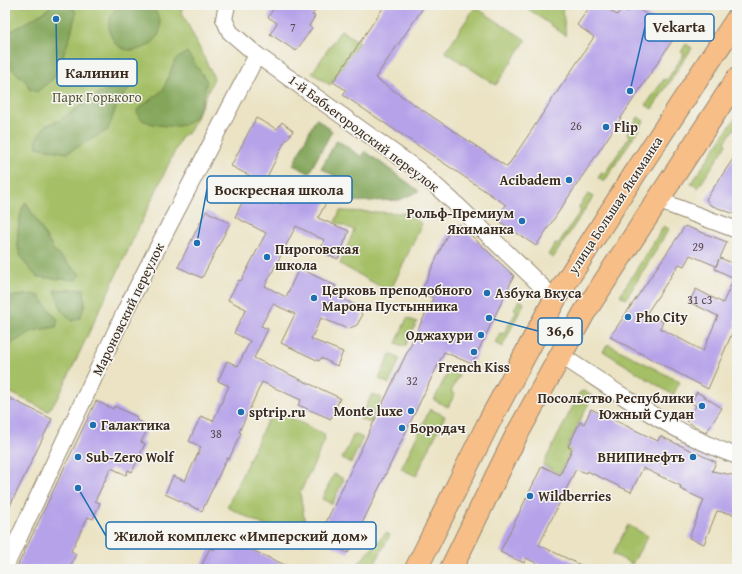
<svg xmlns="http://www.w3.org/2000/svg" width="742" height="574" viewBox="0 0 742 574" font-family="'Gentium Book Plus',serif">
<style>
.green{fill:#a4bf65;stroke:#707442}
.forest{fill:#83a65a;stroke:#5f683c}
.building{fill:#b5a2e9;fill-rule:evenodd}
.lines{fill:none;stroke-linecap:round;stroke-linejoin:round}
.minor-casing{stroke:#938671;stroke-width:18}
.primary-casing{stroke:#938671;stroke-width:24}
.minor{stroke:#fff;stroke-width:16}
.primary{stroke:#f7be87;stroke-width:22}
.poi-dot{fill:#1f6fb2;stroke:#f6f6f2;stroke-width:1.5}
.labels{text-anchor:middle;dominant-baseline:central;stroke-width:3;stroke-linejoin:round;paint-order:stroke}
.number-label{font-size:12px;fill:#5a4851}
.park-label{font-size:14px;fill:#5a5733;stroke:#f6f6f2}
.poi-label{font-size:14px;font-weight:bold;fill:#3b2a1e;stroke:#f6f6f2;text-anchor:start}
.street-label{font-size:14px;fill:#3b2a1e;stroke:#f6f6f2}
.leader{fill:none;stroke:#1f6fb2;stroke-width:1.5}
.callout-dot{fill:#1f6fb2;stroke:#f6f6f2;stroke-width:1.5}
.callout{fill:#f6f6f2;stroke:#1f6fb2;stroke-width:1.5}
.callout-label{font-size:15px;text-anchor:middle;font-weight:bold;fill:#3b2a1e}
</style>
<rect width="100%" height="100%" fill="#f6f6f2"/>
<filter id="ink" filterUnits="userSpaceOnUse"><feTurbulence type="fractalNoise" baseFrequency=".025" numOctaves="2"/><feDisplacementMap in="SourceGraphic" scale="8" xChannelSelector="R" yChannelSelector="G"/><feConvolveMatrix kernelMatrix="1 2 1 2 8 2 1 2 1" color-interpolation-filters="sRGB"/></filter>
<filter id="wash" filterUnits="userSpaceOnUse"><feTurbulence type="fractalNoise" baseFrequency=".012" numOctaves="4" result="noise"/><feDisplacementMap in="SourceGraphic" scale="16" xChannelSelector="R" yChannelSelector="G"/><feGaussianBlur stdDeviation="0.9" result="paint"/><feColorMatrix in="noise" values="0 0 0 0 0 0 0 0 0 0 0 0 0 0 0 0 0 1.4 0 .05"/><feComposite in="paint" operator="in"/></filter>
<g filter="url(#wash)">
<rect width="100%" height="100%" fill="#ebe3c4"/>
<path class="green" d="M5,5H185L181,10L214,78L190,131L182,136L59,396L48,411L5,390Z
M523,5H562L566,36Z
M475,7L526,40L496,85L445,52Z
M341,30L359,42L330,85L312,73Z
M686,44L692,48L652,109L646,105L664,79L667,80L684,54L681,52Z
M737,115V124L725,142L727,144L698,188L691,184Z
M638,117L644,121L604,182L598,178L602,172L605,173L630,136L627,134Z
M588,194L593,197L553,258L548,255L555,243L558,244L581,210L578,208Z
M340,211L407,213L422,224L390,292L340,264L354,230L335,222Z
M664,226L669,229L626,299L620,295Z
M519,300L524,303L502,347L495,343L500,333L503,334L517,311L514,309Z
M407,318L417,322L405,347L396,343Z
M608,344L680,382L673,395L603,351Z
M390,354L400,359L389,384L379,379Z
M449,370L459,375L451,392L455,394L448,407L434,400Z
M584,391L592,396L567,448L571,450L560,474L543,465L580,392Z
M372,394L382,398L370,423L360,419Z
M430,409L445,416L416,476L401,469Z
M279,415L287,416L324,434L325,440L300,493L307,535L303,545L227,507L267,421Z
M354,434L363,438L351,463L342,459Z
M334,474L344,479L332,504L322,499Z
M628,525L648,536L632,564L613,554Z
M386,533L390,535L372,569H353Z"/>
<path class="forest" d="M52,5H72L76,13L70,37L55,77L37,92L29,89L27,83L5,62V35L44,12Z
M120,5H149C189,40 113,75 109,26C109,18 113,10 120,5Z
M187,52L207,81C203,95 202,115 188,123C179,129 148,126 140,118C138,116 138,113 137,110L163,90L175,60Z
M115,87L129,89L116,107L108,130L67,153L37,147L36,139L45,126L60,120L101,92Z
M316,118L332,131L309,173L293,165Z
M337,140L362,157L365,151L419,191L400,200L342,202L350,198L351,189L341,180L321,168Z
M26,202L54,251L81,275L75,280L37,277C18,257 15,249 19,223C21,215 21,208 26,202Z
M84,289L85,304L80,318L72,321L62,311L54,290Z
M32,294L39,296L58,320L56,327L33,331L12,343L5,358V300L9,297Z"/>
<g id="blocks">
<path class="building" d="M276,5H319L312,15L315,16L309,26L312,28L296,51L270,34L277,23L268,17Z
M385,5H425L375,78L507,167L594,37L577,25L591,5H602L617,15L622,8L628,12L634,6L676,35L536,246L496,219L506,205L343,95L346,90L333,82Z
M256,118L277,129L282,122L293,131L284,143L264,183L231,166Z
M737,153V215L710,205L706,199Z
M293,180L305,186L307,182L317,188L315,192L328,199L318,218L349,231L338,259L320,252L324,240L296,226L265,286L286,297L299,268L336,286L333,294L359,307L362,316L357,325L348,329L321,318L311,339L343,352L337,366L321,358L319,361L281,343L295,314L273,304L261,326L268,329L254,358L340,398L331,419L298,405L301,400L262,382L239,432L241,433L229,459L227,458L202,511L165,494L173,476L185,481L201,447L189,441L201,416L213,421L229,386L218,381L227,361L238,366L250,341L234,333L246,309L228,300L239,280L241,281L266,233L235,217L249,188L281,204Z
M206,211L230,223L202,278L178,267Z
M459,224L514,276L472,364L444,352L348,553L318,539L433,298L421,292L449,231L455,234Z
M685,226L727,242L720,258L737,265V316L734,323L736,324L708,389L610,337ZM690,255L716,266L719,259L715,269L734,278L723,303L696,289L689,302L718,316L703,351L660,328L663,322L647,313L679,264L684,266Z
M697,392L722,408L706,433L686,421L696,406L691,402Z
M5,396L52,419L5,516Z
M96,401L113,409L114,406L137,417L136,420L149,426L141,442L145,444L132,472L128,470L126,475L111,468L95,501L100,503L93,519L88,517L71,551L76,554L69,569H16Z
M591,409L658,441L660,436L716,462L712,471L737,476V515L717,511L704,544L689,538L704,500L680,489L681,486L643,468L631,492L587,471L586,473L576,469L539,545L589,569H548L526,558L524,563L500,552L542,466L560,475L572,449L568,447L580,422L584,424Z
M221,536L294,569H200L210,548L214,550Z"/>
</g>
</g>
<g filter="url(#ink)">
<use href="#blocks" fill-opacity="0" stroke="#938671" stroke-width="1"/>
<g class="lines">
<g class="minor-casing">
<path id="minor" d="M227,5L224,19L230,32L257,55L418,170L458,206L555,299
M657,200L737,230
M560,355C615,390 675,435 737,456
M5,567L130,301L257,55"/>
</g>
<g class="primary-casing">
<path id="primary" d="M416,569L489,422L555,299L634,175L737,19
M451,569L516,436L584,313L737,79"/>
</g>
<use href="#minor" class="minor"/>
<use href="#primary" class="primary"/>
</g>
</g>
<g class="poi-dot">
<circle cx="606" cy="127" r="4"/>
<circle cx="569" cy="180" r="4"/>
<circle cx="522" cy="221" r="4"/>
<circle cx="267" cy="257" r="4"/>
<circle cx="487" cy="293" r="4"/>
<circle cx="314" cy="298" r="4"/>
<circle cx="628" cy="317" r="4"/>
<circle cx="481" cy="335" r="4"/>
<circle cx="474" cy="352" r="4"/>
<circle cx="702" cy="406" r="4"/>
<circle cx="411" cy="411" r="4"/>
<circle cx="241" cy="412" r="4"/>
<circle cx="93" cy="425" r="4"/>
<circle cx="402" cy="428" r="4"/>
<circle cx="78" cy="457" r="4"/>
<circle cx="693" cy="457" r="4"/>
<circle cx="530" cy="496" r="4"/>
</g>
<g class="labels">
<g class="number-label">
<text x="293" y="27">7</text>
<text x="576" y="125">26</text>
<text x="698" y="246">29</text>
<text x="700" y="299">31 с3</text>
<text x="412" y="380">32</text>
<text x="216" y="433">38</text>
</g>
<g class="park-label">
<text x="97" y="97">Парк Горького</text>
</g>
<g class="poi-label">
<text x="614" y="127">Flip</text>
<text x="561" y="180" text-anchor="end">Acibadem</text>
<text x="514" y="213" text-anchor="end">Рольф-Премиум<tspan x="514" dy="16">Якиманка</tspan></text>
<text x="275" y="249">Пироговская<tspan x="275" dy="16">школа</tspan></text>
<text x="322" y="290">Церковь преподобного<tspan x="322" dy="16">Марона Пустынника</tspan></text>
<text x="495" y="293">Азбука Вкуса</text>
<text x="636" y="317">Pho City</text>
<text x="473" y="335" text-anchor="end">Оджахури</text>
<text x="474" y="367" text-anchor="middle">French Kiss</text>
<text x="694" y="398" text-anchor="end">Посольство Республики<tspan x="694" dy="16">Южный Судан</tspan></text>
<text x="403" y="411" text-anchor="end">Monte luxe</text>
<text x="249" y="412">sptrip.ru</text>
<text x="101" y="425">Галактика</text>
<text x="410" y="428">Бородач</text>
<text x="86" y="457">Sub-Zero Wolf</text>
<text x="685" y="457" text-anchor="end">ВНИПИнефть</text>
<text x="538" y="496">Wildberries</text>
</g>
<g class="street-label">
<text transform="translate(364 133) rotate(37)">1-й Бабьегородский переулок</text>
<text transform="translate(615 205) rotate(-57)">улица Большая Якиманка</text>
<text transform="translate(128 309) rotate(-64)">Мароновский переулок</text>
</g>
</g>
<path class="leader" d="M630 91L645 27M56 19L57 73M197 243L207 189M489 318L538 331M78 488L106 536"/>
<g class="callout-dot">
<circle cx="630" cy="91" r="4"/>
<circle cx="56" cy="19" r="4"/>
<circle cx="197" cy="243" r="4"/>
<circle cx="489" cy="318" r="4"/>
<circle cx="78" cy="488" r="4"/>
</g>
<g class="callout">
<rect x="645" y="14" width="69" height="27" rx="4"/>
<rect x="57" y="59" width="80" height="27" rx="4"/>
<rect x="207" y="176" width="145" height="27" rx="4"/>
<rect x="538" y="318" width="44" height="27" rx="4"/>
<rect x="106" y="522" width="270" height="27" rx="4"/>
</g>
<g class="callout-label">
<text x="679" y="32">Vekarta</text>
<text x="97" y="78">Калинин</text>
<text x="279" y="195">Воскресная школа</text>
<text x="560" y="336">36,6</text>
<text x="241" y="541">Жилой комплекс «Имперский дом»</text>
</g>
<rect width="742" height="574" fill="none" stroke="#f6f6f2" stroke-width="20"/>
</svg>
